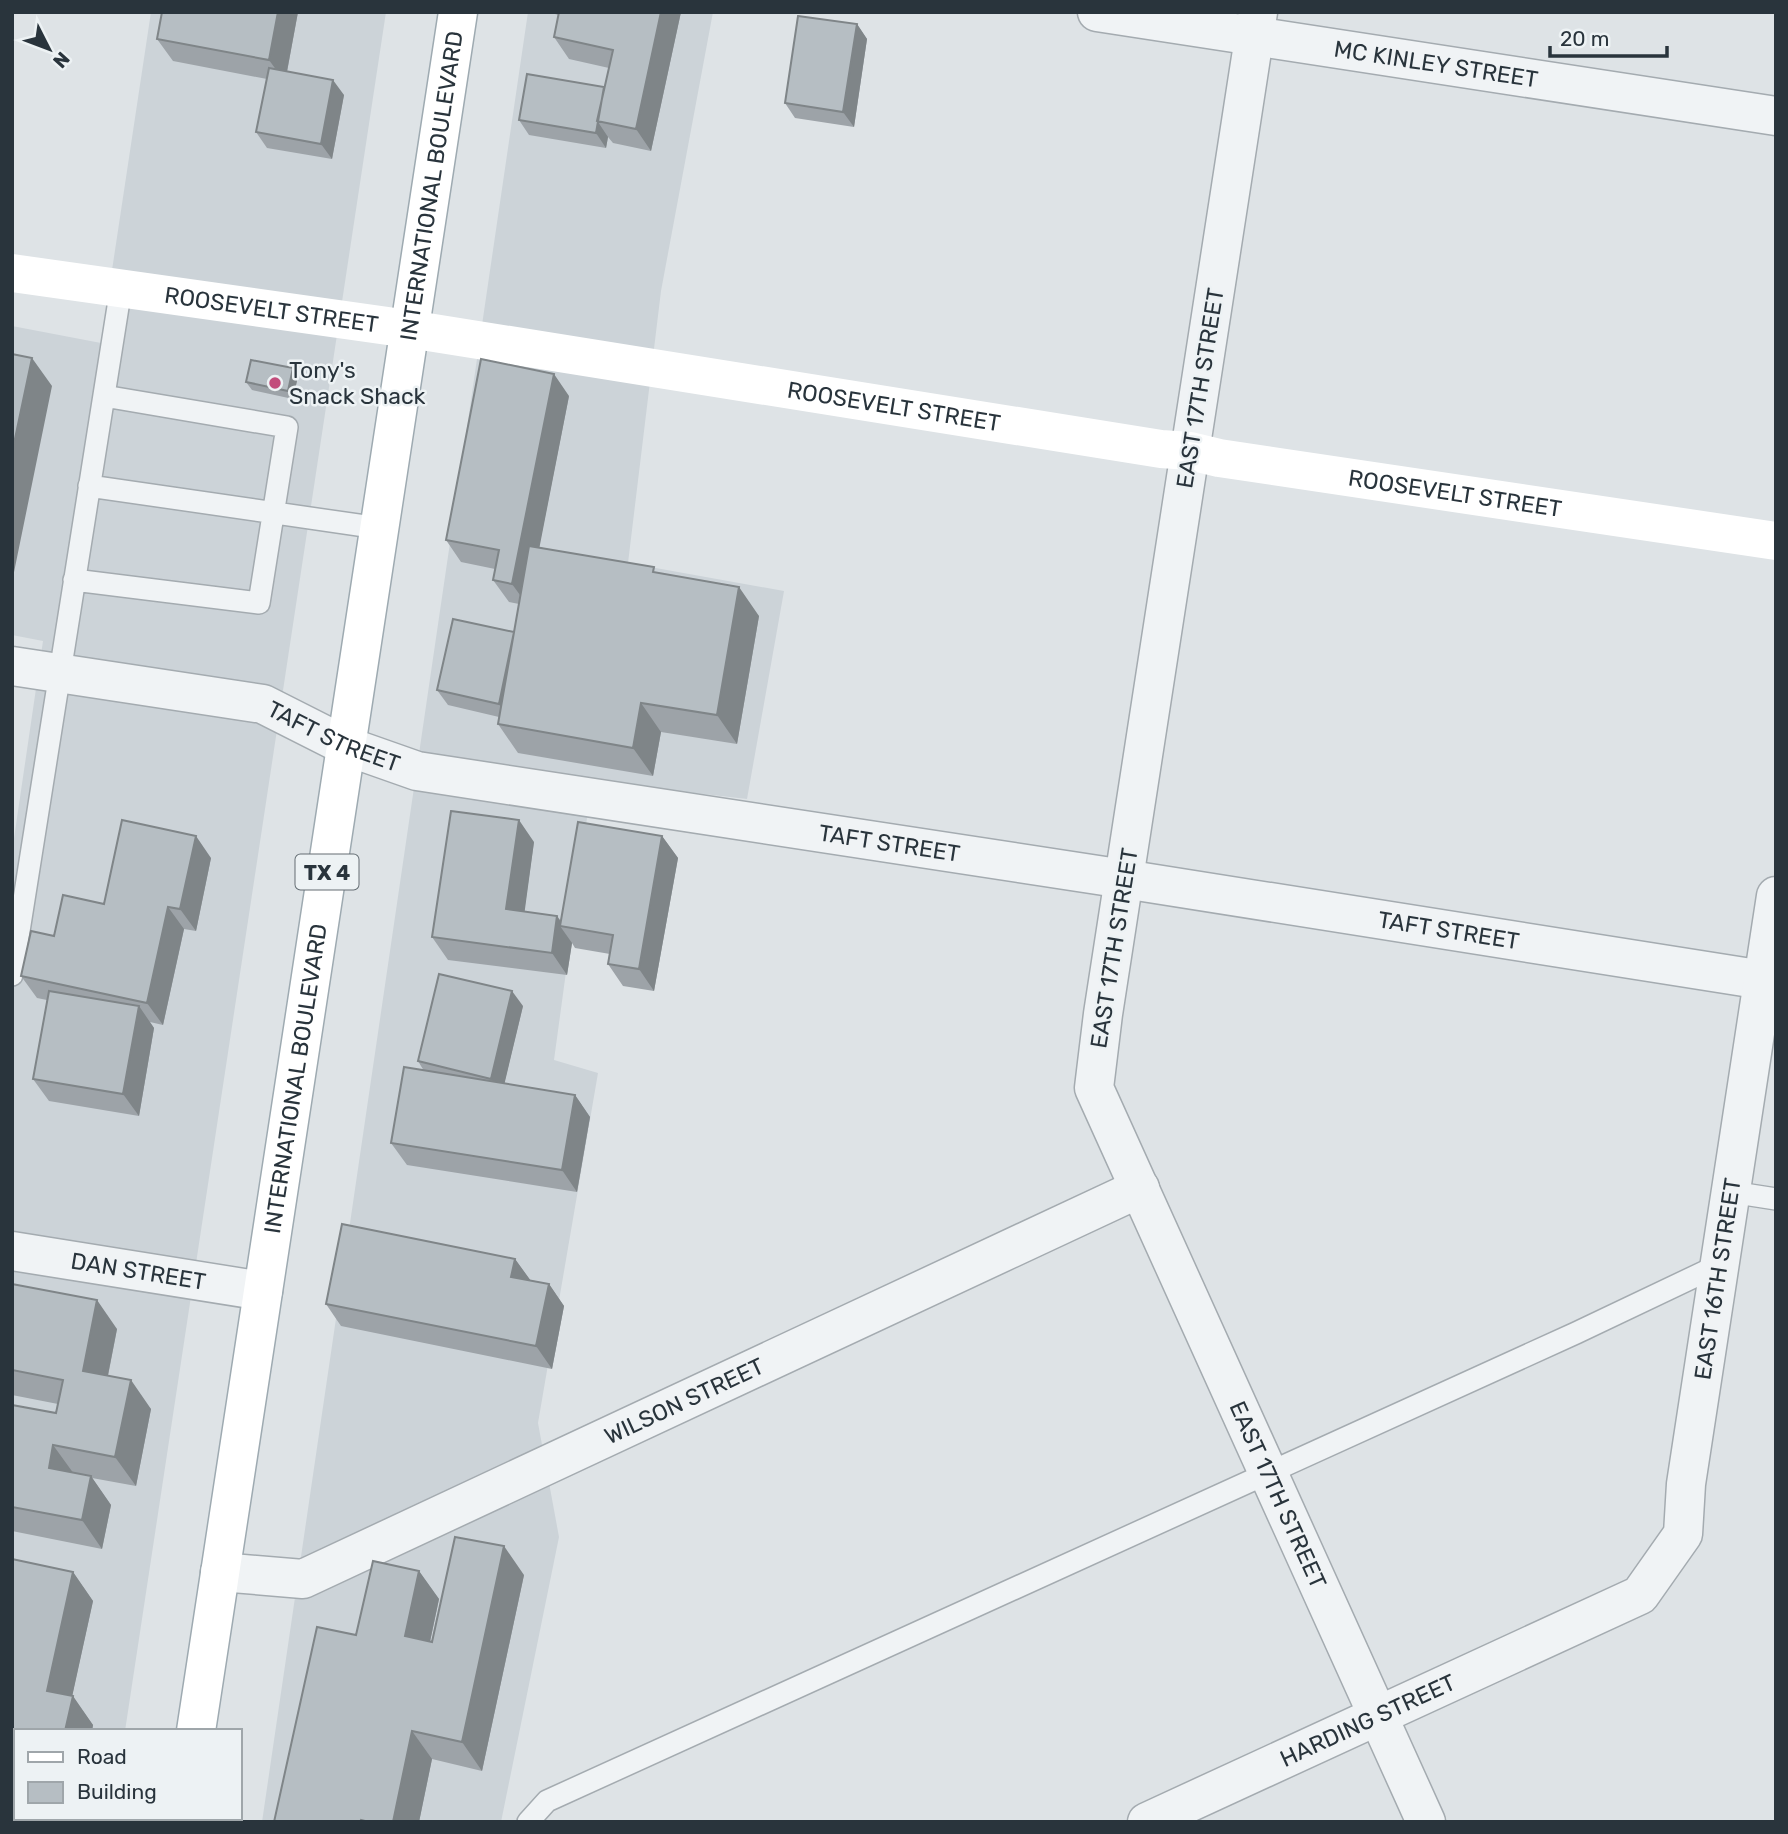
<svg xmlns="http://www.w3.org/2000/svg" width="1788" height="1834" viewBox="0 0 1788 1834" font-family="Rubik,sans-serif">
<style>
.built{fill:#ccd3d8}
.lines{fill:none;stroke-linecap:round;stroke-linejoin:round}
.lane-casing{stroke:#a4abb0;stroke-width:24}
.street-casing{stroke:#a4abb0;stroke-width:41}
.primary-casing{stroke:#9eaab1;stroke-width:41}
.lane{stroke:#f0f3f5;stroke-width:21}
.street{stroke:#f0f3f5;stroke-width:38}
.secondary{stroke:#fff;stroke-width:38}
.primary{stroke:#fff;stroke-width:38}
.wall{fill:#9da3a8}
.shaded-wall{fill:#7f8588}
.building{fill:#b6bec3;stroke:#7f8588;stroke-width:2}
.poi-dot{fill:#c24c7b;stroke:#edf2f4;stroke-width:2.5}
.labels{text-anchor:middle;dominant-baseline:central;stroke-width:5;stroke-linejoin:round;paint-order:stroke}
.shield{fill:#edf2f4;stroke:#646d73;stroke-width:2}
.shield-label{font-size:21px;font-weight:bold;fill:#29343c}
.street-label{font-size:23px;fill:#29343c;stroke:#edf2f4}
.poi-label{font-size:23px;fill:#29343c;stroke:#edf2f4;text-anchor:start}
</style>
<rect width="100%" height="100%" fill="#dee3e6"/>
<path class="built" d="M151,12H386L125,1731H16V1818H111V1822H12V852L43,641L12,635V326L101,343Z
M528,12H713L661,291L628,563L784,591L747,799L592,781L554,1060L598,1073L538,1423L559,1537L501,1822H262Z"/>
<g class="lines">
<g class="lane-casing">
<path id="lane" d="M89,486L379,528
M74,580L259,603L287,427L104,396
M12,975L121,288
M1731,1192L1776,1199
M528,1822L547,1801L1576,1333L1721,1264"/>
</g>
<g class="street-casing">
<g id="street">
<path id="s1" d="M1097,12L1776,116"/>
<path id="s2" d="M1258,12L1103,1014L1094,1088L1426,1822"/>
<path id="s3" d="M12,666L263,704L346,746L417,771L1124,879L1776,982"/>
<path id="s4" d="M12,1251L263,1291"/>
<path id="s5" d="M220,1572L303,1579L1140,1188"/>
<path d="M12,1820L26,1822"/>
<path id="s6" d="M1147,1822L1640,1595L1683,1534L1686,1484L1776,896"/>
</g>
</g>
<g class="primary-casing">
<g id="primary">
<path id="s8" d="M196,1731L458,12"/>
<path d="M182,1822V1818"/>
</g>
</g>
<use href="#lane" class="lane"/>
<use href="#street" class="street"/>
<path class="secondary" id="s7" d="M12,273L409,329L1161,449L1190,451L1219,458L1776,541"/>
<use href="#primary" class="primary"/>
</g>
<path class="wall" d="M162,12H298L287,72L344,95L332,159L267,148L256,132L267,79L173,61L157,39Z
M547,12H681L651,151L613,143L608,137L606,148L529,135L519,120L604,88L609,68L569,59L554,37L559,15Z
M857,24L867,39L854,127L795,118L785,103Z
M298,376L293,399L252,390L246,382Z
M569,396L539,547L659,573L759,616L737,744L661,732L653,776L518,753L498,724L499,717L448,705L437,690L514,632L519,604L509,602L493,580L495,569L461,562L446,540Z
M662,836L678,858L654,991L623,986L608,964L610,954L575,948L572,943L567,975L448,960L432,937L534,842L524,912L557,916L561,921Z
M211,858L196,931L184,929L163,1025L150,1022L154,1028L139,1116L49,1101L33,1079L47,1000L37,998L21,976L54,936L104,904Z
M523,1006L504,1084L575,1095L590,1117L577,1192L407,1165L391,1143L424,1071L418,1061Z
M515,1259L530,1280L549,1284L564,1306L552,1369L341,1326L326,1304Z
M12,1284L117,1329L108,1376L151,1409L136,1486L92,1478L111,1505L102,1549L12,1531V1405L56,1413L58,1404L12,1395Z
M12,1559L73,1572L93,1601L72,1696L93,1725L92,1731H16V1760L12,1759Z
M419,1571L439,1599L430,1642H432L524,1575L482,1771L432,1759L419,1822H274L356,1635Z"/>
<path class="shaded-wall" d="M278,12H298L285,82L269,60Z
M661,12H681L651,151L636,129Z
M857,24L867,39L854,127L843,112Z
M333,80L344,95L332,159L321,144Z
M598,122L608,137L606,148L596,133Z
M32,358L52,386L12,582V453Z
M293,368L298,376L293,399L288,391Z
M554,374L569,396L528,606L512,584Z
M739,587L759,616L737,744L717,715Z
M515,632L510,719L499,704Z
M641,703L661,732L653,776L633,748Z
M519,820L534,842L522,931L506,909Z
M196,836L211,858L196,931L180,909Z
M662,836L678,858L654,991L639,969Z
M168,907L184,929L163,1025L147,1003Z
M557,916L564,927L560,926L572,943L567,975L552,953Z
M512,991L523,1006L502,1094L491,1079Z
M139,1006L154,1028L139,1116L123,1094Z
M575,1095L590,1117L577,1192L562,1170Z
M515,1259L531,1281L511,1277Z
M549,1284L564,1306L552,1369L536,1346Z
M97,1300L117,1329L103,1400L83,1371Z
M131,1380L151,1409L136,1486L115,1457Z
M53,1445L74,1474L49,1468Z
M91,1476L111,1505L102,1549L82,1520Z
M504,1546L524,1575L482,1771L462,1742Z
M419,1571L439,1599L425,1665L405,1636Z
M73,1572L93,1601L67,1720L47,1691Z
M73,1696L93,1725L92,1731H65Z
M412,1731L432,1759L419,1822H393Z"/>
<path class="building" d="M162,12H278L269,60L157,39Z
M559,12H661L636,129L597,121L613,50L554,37Z
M798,16L857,24L843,112L785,103Z
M269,68L333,80L321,144L256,132Z
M527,74L604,87L596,133L519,120Z
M12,354L32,358L12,453Z
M481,359L554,374L512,584L493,580L499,550L446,540Z
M251,360L293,368L288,391L246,382Z
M529,546L654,567L653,572L739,587L717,715L641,703L633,748L498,724Z
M453,619L514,632L499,704L437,690Z
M451,811L519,820L506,909L557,916L552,953L432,937Z
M122,820L196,836L180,909L168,907L147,1003L21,976L31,931L54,936L63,895L104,904Z
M578,822L662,836L639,969L608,964L613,935L560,926Z
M439,974L512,991L491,1079L418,1061Z
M49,991L139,1006L123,1094L33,1079Z
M404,1067L575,1095L562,1170L391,1143Z
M342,1224L515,1259L511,1277L549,1284L536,1346L326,1304Z
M12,1284L97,1300L83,1371L131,1380L115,1457L53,1445L49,1468L91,1476L82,1520L12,1507V1405L56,1413L63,1380L12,1370Z
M455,1537L504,1546L462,1742L412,1731L393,1822H369L361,1820L360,1822H274L317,1627L356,1635L373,1561L419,1571L405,1636L432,1642Z
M12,1559L73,1572L47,1691L73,1696L65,1731H16V1735L12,1734Z"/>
<circle class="poi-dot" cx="275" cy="383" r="7"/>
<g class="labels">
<rect class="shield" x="295.5" y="854.5" width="63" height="35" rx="5"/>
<g class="shield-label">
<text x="327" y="872">TX 4</text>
</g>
<g class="street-label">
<text stroke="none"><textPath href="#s1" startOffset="343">MC KINLEY STREET</textPath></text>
<text stroke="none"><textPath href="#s8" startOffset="1563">INTERNATIONAL BOULEVARD</textPath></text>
<text stroke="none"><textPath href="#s7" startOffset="262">ROOSEVELT STREET</textPath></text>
<text transform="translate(1200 388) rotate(-81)">EAST 17TH STREET</text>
<text stroke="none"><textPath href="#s7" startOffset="892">ROOSEVELT STREET</textPath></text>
<text stroke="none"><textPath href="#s7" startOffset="1460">ROOSEVELT STREET</textPath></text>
<text stroke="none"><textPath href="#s3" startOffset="332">TAFT STREET</textPath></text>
<text stroke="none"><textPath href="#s3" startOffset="900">TAFT STREET</textPath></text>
<text stroke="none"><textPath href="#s3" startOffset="1466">TAFT STREET</textPath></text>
<text transform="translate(1114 948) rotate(-81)">EAST 17TH STREET</text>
<text stroke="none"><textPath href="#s8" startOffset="660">INTERNATIONAL BOULEVARD</textPath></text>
<text stroke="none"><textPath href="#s4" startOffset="128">DAN STREET</textPath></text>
<text stroke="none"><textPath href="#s6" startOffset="875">EAST 16TH STREET</textPath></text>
<text stroke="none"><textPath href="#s5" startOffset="504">WILSON STREET</textPath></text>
<text stroke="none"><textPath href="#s2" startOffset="1535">EAST 17TH STREET</textPath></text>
<text stroke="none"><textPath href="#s6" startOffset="243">HARDING STREET</textPath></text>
</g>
<g class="poi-label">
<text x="289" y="370">Tony's<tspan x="289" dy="26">Snack Shack</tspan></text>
</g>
</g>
<rect width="1788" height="1834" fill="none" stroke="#29343c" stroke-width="28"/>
<rect x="14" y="1729" width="228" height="91" fill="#edf2f4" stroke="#9fa6aa" stroke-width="2"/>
<rect x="28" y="1752" width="35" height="10" fill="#ffffff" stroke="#9fa6aa" stroke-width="2"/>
<text x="77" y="1764" font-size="21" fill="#29343c">Road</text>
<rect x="28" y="1782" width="35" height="21" fill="#b6bec3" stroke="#9fa6aa" stroke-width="2"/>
<text x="77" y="1799" font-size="21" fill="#29343c">Building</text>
<g transform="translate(49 49) rotate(132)" stroke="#edf2f4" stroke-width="5" paint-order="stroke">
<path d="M0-5L12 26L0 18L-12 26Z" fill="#29343c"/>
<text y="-10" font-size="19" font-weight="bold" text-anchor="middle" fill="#29343c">N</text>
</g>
<path d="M1550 46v10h117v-10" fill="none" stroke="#29343c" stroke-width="3.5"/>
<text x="1560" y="46" font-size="21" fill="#29343c" stroke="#edf2f4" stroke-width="5" paint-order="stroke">20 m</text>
</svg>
